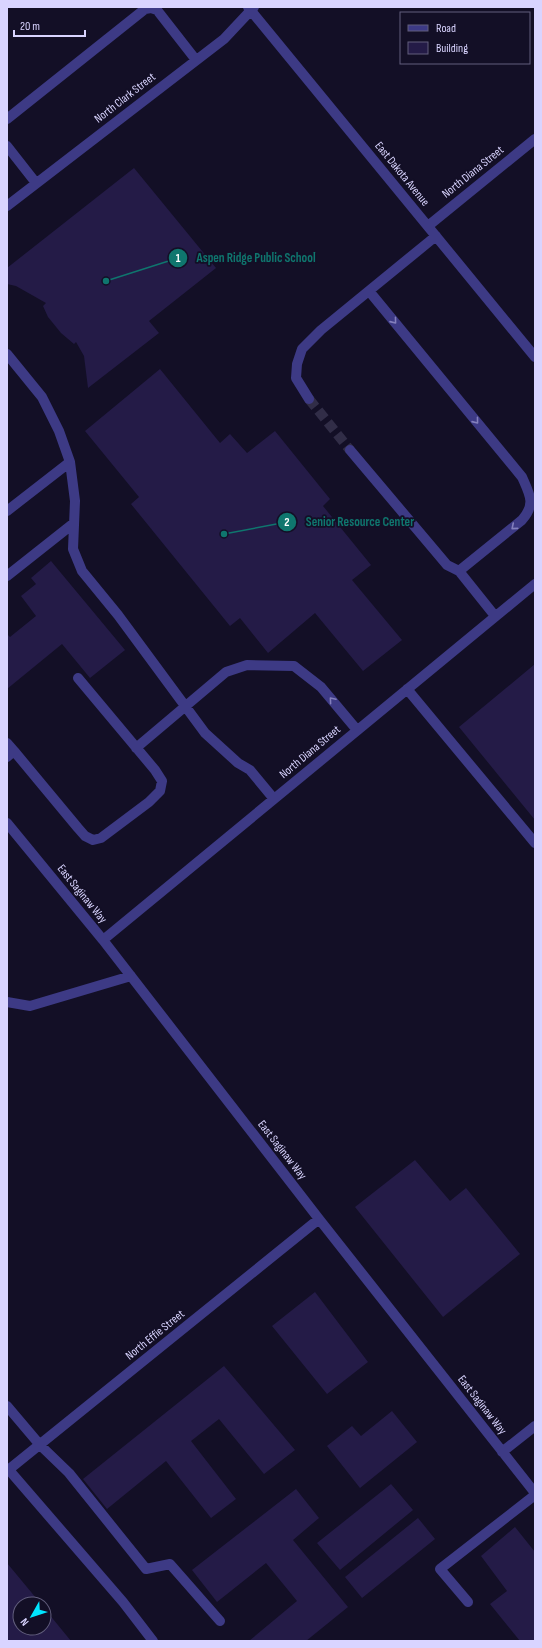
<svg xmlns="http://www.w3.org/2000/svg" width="542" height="1648" viewBox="0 0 542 1648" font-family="'Sofia Sans Condensed',sans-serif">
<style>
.building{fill:#241b47}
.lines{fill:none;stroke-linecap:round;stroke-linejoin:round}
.minor-tunnel{stroke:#312d47;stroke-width:10;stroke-dasharray:10 5;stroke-linecap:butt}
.minor{stroke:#3d3a85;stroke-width:10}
.oneway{stroke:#837fbc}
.labels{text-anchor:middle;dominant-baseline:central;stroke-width:3.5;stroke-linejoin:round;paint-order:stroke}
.street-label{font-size:12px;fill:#d9d4ff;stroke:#130f26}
.leader{fill:none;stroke:#0f766e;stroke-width:1.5}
.callout-dot{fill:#0f766e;stroke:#130f26;stroke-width:1.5}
.mark-label{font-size:12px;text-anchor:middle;font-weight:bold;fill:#fff}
.callout-label{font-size:13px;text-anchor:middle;font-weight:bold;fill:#0f766e;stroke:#130f26;stroke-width:3.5;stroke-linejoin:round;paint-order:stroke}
</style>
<rect width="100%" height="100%" fill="#130f26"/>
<path class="building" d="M134,168L216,268L149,321L159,333L88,388L84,356L76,342L74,344L61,333L48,317L43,306L46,303L16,286L7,284V268Z
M160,369L220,443L230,434L247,453L275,431L330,499L323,506L371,565L352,580L402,640L363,671L315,613L268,653L240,618L230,626L131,504L139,497L85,431Z
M51,561L125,650L90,678L62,644L7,689V634L10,637L36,616L21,596L36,584L31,578Z
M535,664V820L459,727Z
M415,1160L450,1201L466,1188L520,1254L443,1317L355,1207Z
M315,1292L368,1362L327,1394L272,1326Z
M224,1366L295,1450L264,1474L219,1419L191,1441L236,1499L211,1518L166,1461L107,1509L83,1479Z
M392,1411L417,1442L360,1488L327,1446L352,1426L361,1436Z
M391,1484L413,1510L340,1570L317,1543Z
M296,1489L319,1518L293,1540L348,1607L306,1641H249L297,1601L266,1563L217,1602L192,1570Z
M418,1518L435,1539L362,1598L345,1577Z
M515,1527L535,1552V1641H520L490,1604L507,1591L481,1556Z
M7,1563L41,1604H20V1628H44V1608L71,1641H7Z"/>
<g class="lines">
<path class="minor-tunnel" d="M309,399L350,450"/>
<path class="minor" d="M248,7L535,357
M7,119L145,9L151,8L157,10L196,60
M7,146L36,183
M7,206L224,39L254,7
M428,226L535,139
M369,291L522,477C530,495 536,504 522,520L459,571
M7,354L42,397L59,431L70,462L7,511
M309,399L296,378L297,364L302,349L321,330L436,236
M350,450L447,565L459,571L495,616
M70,462L75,501L73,549L82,571L118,615L205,733L238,763L250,770L274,799
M7,576L74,523
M407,689L535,843
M7,743L14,751L7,757
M136,748L226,672L247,665L294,666L321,687L357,730
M14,751L78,828L85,836L93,840L101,838L149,802L160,791L162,781L155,770L78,678
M7,823L103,940L319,1219L535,1493
M103,940L535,584
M7,1002L30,1006L131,976
M7,1406L40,1445L69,1473L146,1569L170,1564L220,1621
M502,1452L535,1426
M9,1470L123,1602L153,1641
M7,1471L319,1219
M468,1602L440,1569L535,1495"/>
</g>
<defs><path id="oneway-chevron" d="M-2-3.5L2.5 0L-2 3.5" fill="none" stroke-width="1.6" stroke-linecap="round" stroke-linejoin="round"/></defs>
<g class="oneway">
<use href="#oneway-chevron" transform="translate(394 321) rotate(51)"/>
<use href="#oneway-chevron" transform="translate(476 421) rotate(51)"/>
<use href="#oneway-chevron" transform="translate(514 527) rotate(140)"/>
<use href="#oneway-chevron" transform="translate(332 700) rotate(-130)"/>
</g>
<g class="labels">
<g class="street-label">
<text transform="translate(125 98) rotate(-38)">North Clark Street</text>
<text transform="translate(473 172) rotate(-39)">North Diana Street</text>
<text transform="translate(402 174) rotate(51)">East Dakota Avenue</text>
<text transform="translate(310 752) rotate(-40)">North Diana Street</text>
<text transform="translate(82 894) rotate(51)">East Saginaw Way</text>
<text transform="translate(282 1150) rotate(52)">East Saginaw Way</text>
<text transform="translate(155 1335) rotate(-39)">North Effie Street</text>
<text transform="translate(482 1405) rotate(52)">East Saginaw Way</text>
</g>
</g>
<path class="leader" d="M106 281L178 258M224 534L287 522"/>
<g class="callout-dot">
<circle cx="106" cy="281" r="4"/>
<circle cx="224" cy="534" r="4"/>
<circle cx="178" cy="258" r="10"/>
<circle cx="287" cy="522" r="10"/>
</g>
<g class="mark-label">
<text x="178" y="262">1</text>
<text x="287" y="526">2</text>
</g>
<g class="callout-label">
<text x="256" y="262">Aspen Ridge Public School</text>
<text x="360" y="526">Senior Resource Center</text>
</g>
<rect width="542" height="1648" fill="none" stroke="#d9d4ff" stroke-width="16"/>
<rect x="400" y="12" width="130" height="52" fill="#130f26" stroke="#625e7d"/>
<rect x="408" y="25" width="20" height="6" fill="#3d3a85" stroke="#625e7d"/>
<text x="436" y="32" font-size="12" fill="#d9d4ff">Road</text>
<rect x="408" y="42" width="20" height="12" fill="#241b47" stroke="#625e7d"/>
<text x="436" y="52" font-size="12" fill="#d9d4ff">Building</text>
<g transform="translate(32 1616) rotate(231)"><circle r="19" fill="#130f26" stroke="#625e7d"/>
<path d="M0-3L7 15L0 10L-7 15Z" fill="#00e5ff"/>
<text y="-6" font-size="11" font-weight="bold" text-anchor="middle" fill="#d9d4ff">N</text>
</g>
<path d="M14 30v6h71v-6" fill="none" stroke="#d9d4ff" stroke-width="2"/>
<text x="20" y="30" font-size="12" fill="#d9d4ff" stroke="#130f26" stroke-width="3" paint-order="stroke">20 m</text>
</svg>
